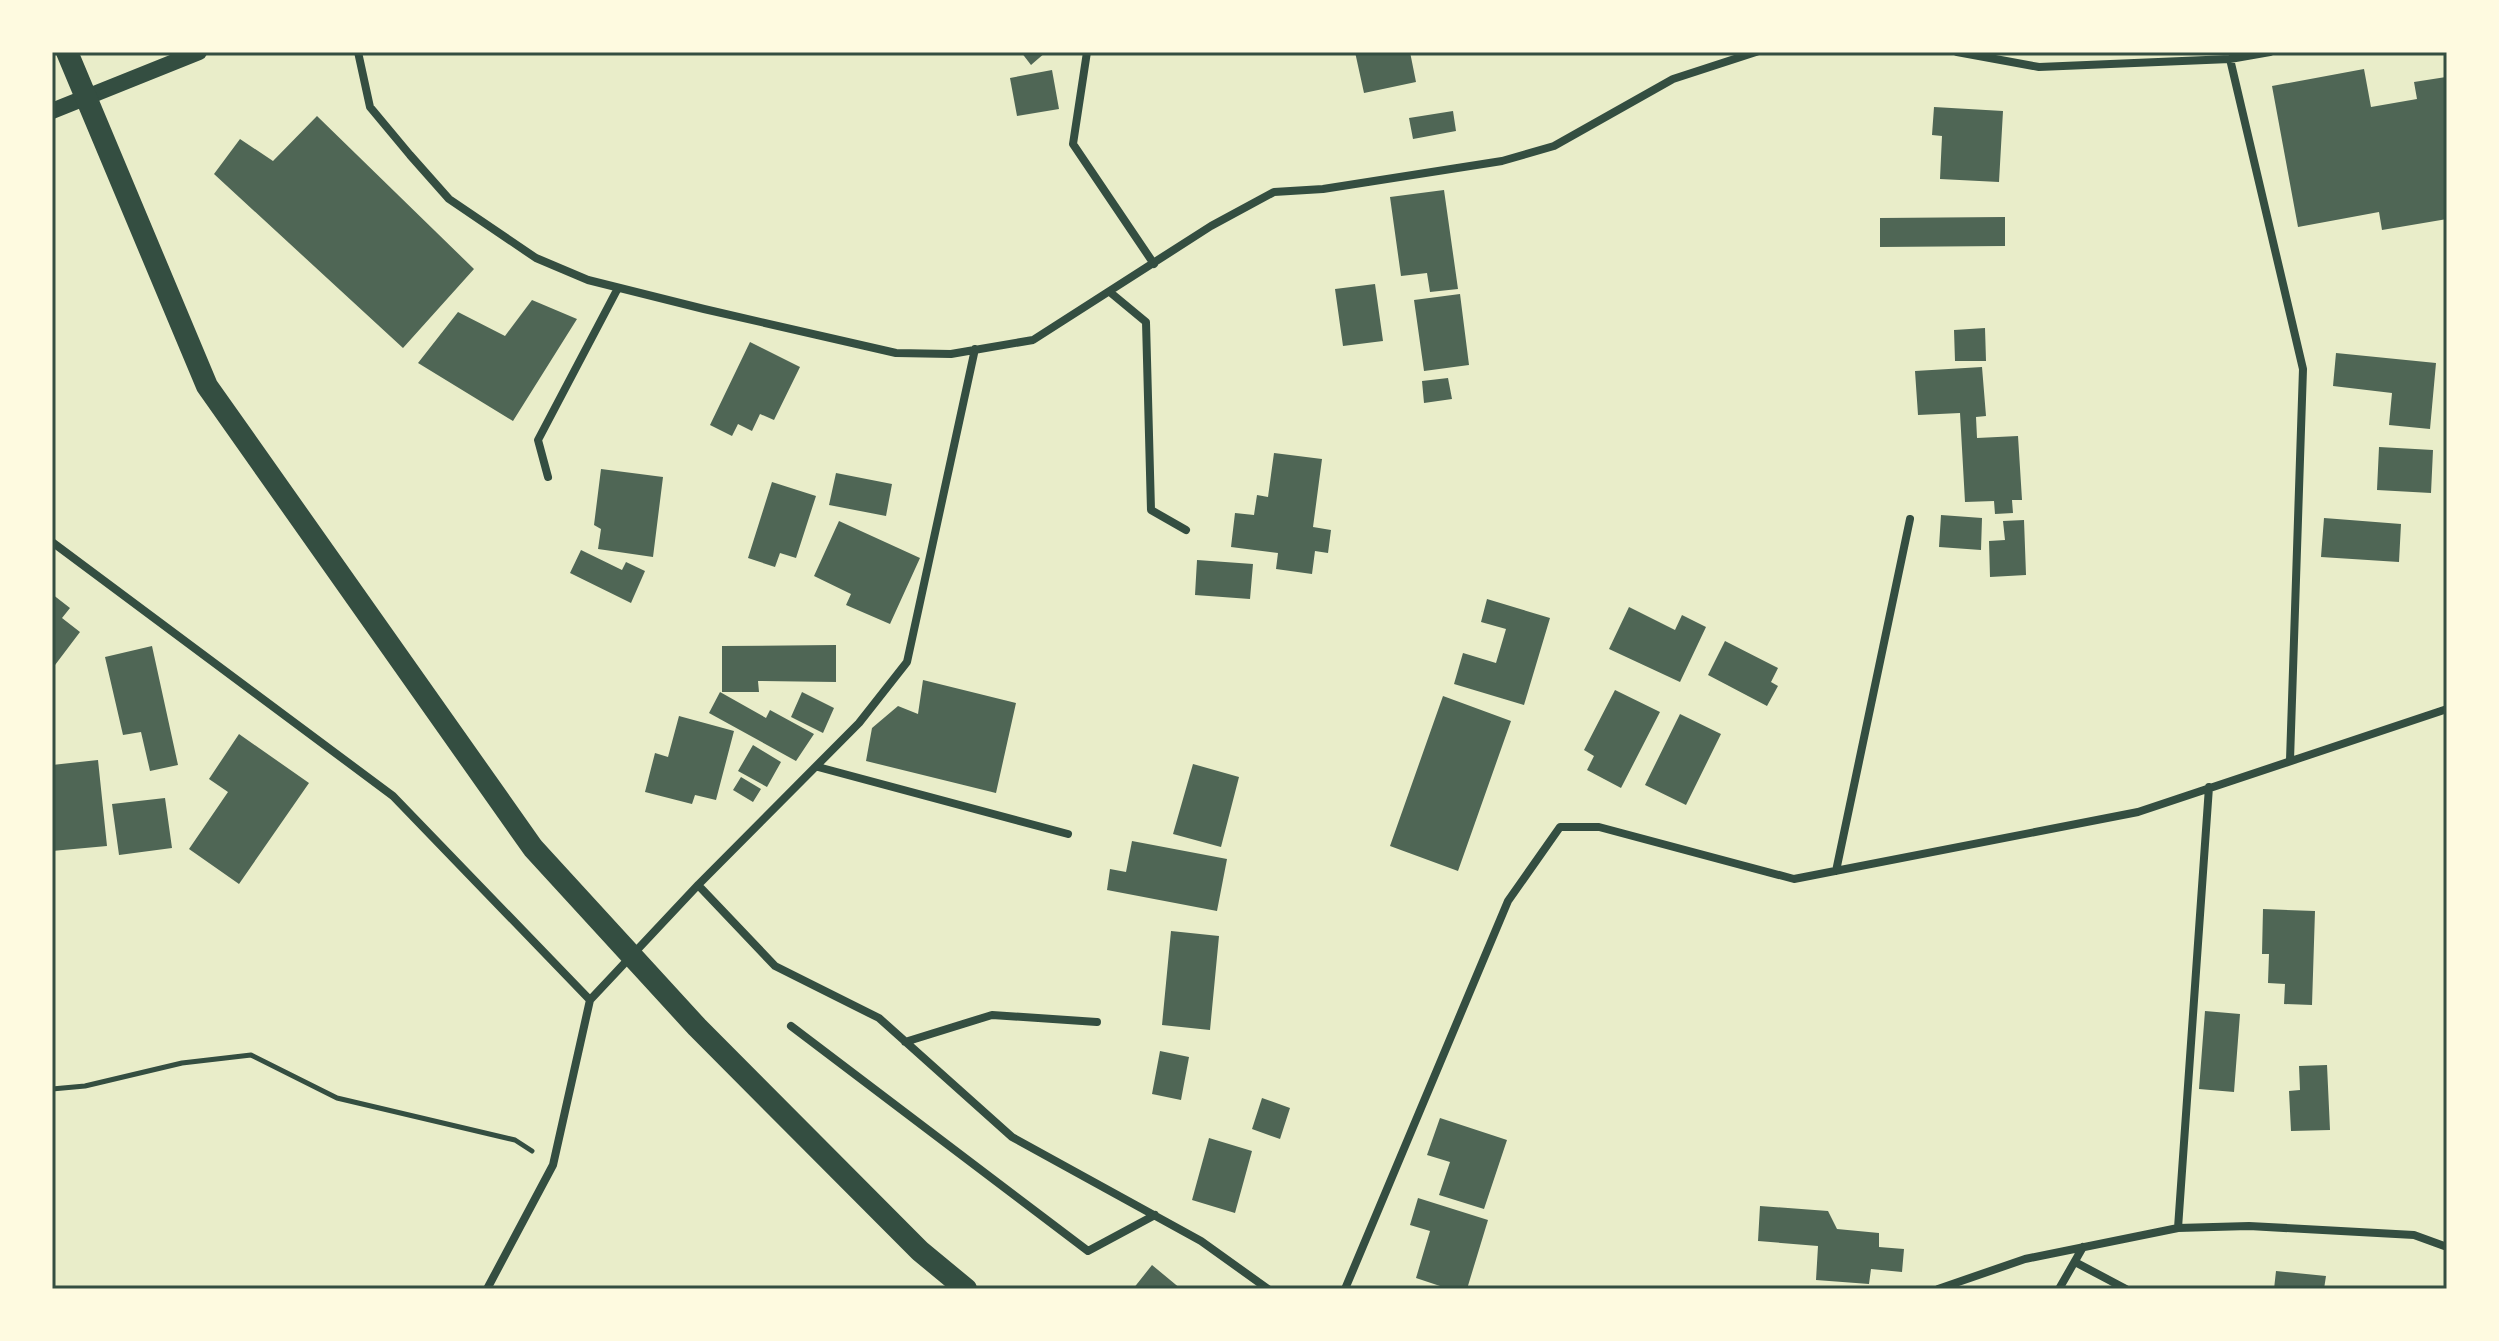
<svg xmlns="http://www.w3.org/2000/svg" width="2499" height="1341" viewBox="0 0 2499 1341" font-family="Quicksand,sans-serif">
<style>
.building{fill:#4f6655}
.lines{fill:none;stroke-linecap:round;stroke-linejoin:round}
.path{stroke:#344e41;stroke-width:5}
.minor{stroke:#344e41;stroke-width:8}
.secondary{stroke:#344e41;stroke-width:16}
.trunk{stroke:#344e41;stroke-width:22}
.neatline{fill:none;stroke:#344e41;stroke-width:3}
</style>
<rect width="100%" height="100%" fill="#e9edc9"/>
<path class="building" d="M1021,52H1046L1031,65Z
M1355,52H1410L1416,82L1364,93Z
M2364,69L2371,107L2417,99L2414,82L2446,77L2447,219L2382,230L2379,212L2298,227L2272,86Z
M1052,70L1059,109L1017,116L1010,78Z
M1934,107L2003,111L1999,182L1940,179L1942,136L1932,135Z
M1453,111L1456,131L1413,139L1409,118Z
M317,116L474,269L403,348L214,174L240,139L273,161Z
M1444,190L1458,289L1430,292L1427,273L1401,276L1390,197Z
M2005,217V246L1880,247V218Z
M1375,284L1383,341L1343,346L1335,289Z
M1460,294L1469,365L1424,371L1414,300Z
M532,300L577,319L513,421L418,363L458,312L505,336Z
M1985,328L1986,361H1955L1954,330Z
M750,342L800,367L774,420L760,414L752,431L738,424L732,436L710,425Z
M2336,353L2436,363L2430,429L2389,425L2392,393L2333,386Z
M1982,367L1986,416L1976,417L1977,438L2018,436L2022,500H2012L2013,513L1995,514L1994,501L1965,502L1960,413L1918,415L1915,371Z
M1448,378L1452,399L1424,403L1422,381Z
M2379,447L2433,450L2431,493L2377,490Z
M1274,453L1322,459L1313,527L1331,530L1328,553L1315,551L1312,574L1276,569L1278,553L1231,547L1235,513L1254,515L1257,495L1268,497Z
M601,469L663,477L653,557L598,549L601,529L594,525Z
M836,473L892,484L886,516L829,505Z
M772,482L816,496L796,558L780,553L775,567L748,558Z
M1941,515L1982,518L1981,550L1939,547Z
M2324,518L2401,524L2399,562L2321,557Z
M2024,520L2026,575L1990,577L1989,541L2005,540L2003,521Z
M839,521L920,558L890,624L846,605L851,594L814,576Z
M581,550L622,570L626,562L645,571L631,603L570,573Z
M1197,560L1253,564L1250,599L1195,595Z
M52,594L70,608L62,618L80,632L52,669Z
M1487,599L1550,618L1524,705L1454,684L1463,653L1496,663L1506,629L1481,622Z
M1629,607L1675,630L1682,615L1706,627L1680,682L1609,649Z
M1725,641L1778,668L1771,682L1778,686L1767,706L1708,675Z
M836,645V682L758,681L759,692H722V646Z
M152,646L178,765L150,771L141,732L123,735L105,657Z
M923,680L1016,703L996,793L866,761L872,728L898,706L918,714Z
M1615,690L1660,712L1621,788L1587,770L1594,756L1584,750Z
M720,692L766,718L770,710L814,734L796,761L709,713Z
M802,692L834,708L823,733L791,717Z
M1443,696L1511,721L1458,871L1390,846Z
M1680,714L1721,734L1686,805L1645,785Z
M679,716L734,731L716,800L695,795L692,804L645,792L655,753L668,757Z
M239,734L309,783L239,884L189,849L228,792L209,779Z
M753,745L781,762L767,787L738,771Z
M98,760L107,846L52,851V765Z
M1193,764L1239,777L1221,847L1173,834Z
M741,777L761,789L753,802L733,790Z
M165,798L172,848L119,855L112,804Z
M1132,841L1227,859L1217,911L1107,890L1110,869L1126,872Z
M2263,909L2315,911L2312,1005L2284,1004L2285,984L2268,983L2269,954H2262Z
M1171,931L1219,936L1210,1030L1162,1025Z
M2205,1011L2240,1014L2234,1092L2199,1089Z
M1160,1051L1189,1057L1181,1100L1152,1094Z
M2327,1065L2330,1130L2291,1131L2289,1091L2300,1090L2299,1066Z
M1262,1098L1290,1108L1280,1139L1252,1129Z
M1440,1118L1507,1140L1484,1209L1439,1195L1450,1162L1427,1155Z
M1209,1138L1252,1151L1235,1213L1192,1200Z
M1418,1198L1488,1220L1467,1289H1449L1416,1278L1430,1231L1410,1225Z
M1760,1206L1828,1211L1837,1229L1879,1233V1247L1904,1249L1902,1272L1871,1269L1869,1284L1816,1280L1818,1246L1758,1241Z
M1152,1265L1181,1289H1133Z
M2276,1271L2326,1276L2324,1289H2274Z"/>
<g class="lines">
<path class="path" d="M52,1089L85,1086L182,1063L251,1055L337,1098L515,1140L532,1151"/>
<path class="minor" d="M358,52L370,107L410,155L449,199L536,258L588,280L704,309L896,353L951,354L1033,340L1211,226L1274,192L1323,189L1502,161L1554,146L1673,79L1756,52
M1087,52L1073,144L1154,264
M1957,52L2039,67L2230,59L2270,52
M2230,59L2303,369L2290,760
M1111,293L1146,322L1151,510L1186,530
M548,477L538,440L618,288
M52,542L393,796L590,1000
M818,767L1068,834
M1836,871L1910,519
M698,885L775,966L879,1018L1012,1137L1201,1241L1268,1289
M791,1026L1088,1251L1155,1215
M905,1042L992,1015L1097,1022
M2178,1228L2209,787
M2075,1262L2126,1289
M487,1289L553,1165L590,1000L698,885L859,723L907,662L975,349
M1345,1289L1508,901L1560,827H1599L1794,879L2138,812L2447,709
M1938,1289L2025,1259L2178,1228L2249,1226L2414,1235L2447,1247
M2059,1289L2083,1247"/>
<path class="secondary" d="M52,111L199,52"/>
<path class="trunk" d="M67,52L207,386L533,848L697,1027L920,1251L966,1289"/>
</g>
<rect width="2499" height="1341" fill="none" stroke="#fefae0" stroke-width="108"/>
<rect x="54" y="54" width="2391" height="1233" class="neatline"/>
</svg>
